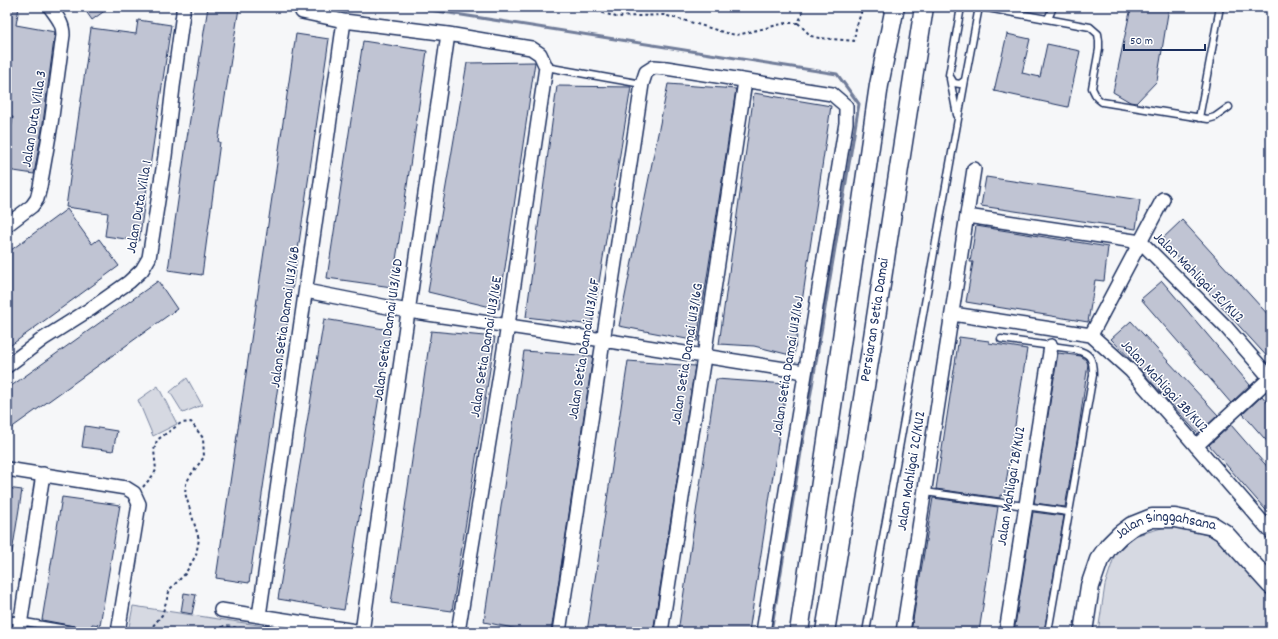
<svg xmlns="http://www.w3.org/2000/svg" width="1278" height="639" viewBox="0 0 1278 639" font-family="Dekko,sans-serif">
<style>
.green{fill:#d6d9e2;stroke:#7884a0}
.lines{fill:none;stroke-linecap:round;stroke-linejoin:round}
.stream{stroke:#707c99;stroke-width:3}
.building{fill:#c0c4d3;stroke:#1b2f5e}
.lane-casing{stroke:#1b2f5e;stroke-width:9}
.street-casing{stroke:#1b2f5e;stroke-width:16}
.secondary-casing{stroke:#1b2f5e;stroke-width:21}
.path{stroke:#1b2f5e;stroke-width:2;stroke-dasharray:3 3;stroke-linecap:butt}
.lane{stroke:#fff;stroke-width:6}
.street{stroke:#fff;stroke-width:13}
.secondary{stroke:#fff;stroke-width:18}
.labels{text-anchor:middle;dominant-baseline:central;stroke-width:3;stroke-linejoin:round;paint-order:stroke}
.street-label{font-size:15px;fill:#1b2f5e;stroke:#fff}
</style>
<rect width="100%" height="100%" fill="#f6f7f9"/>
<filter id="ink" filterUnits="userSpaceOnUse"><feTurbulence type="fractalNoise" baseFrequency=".025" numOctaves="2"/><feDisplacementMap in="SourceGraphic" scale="8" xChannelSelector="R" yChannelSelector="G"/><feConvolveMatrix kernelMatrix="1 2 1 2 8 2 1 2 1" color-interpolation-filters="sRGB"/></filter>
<g filter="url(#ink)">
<path class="green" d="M187,378L202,405L183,413L170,392Z
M158,386L177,424L153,436L138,400Z
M1172,525L1217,538L1260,585L1271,601V632H1098L1105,585L1115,554L1134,536Z
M133,606L304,632H128Z"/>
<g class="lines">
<path class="stream" d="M411,7L837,74L859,104L771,632"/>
</g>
<path class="building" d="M7,7H19L16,25L55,32L43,123L34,174L7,170V154L13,117L7,116Z
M83,7H110L92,20Z
M208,7L239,8L218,142H220L202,275L168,270L187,138Z
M1131,7H1169L1157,81L1136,103L1130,102L1113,92Z
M138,20L171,25L139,241L105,236L108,213L66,207L91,28L136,34Z
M296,34L329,39L249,583L216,578Z
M1007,34L1030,39L1022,73L1040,77L1047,44L1080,51L1068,107L994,91Z
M363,41L427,51L392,287L327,278Z
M535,62L499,309L428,292L467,63Z
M668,84L736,89L711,252L697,341L619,326Z
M557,86L631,87L592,325L526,317Z
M754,93L831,106L794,356L754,346L719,344Z
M986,177L1140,200L1136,229L981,206Z
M67,209L92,244L99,239L119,266L7,348V253Z
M1182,220L1271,318V361L1161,240Z
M976,226L1108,247L1104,281L1095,280L1088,322L966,302L973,262H970Z
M158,281L177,309L7,431V389Z
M1162,281L1250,385L1231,403L1141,299Z
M324,319L390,330L344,610L278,599Z
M1131,321L1218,415L1198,434L1137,366L1111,339Z
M431,331L495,337L452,611L391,603Z
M959,337L989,341V343L1027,349L1004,496L1000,495V498L936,489Z
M524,351L593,356L551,632H532L484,622Z
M1058,353L1081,356L1086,360L1088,364L1077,441L1065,507L1034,503Z
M628,361L695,366L653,632H587Z
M716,379L787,384L749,632H678Z
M1262,396L1271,407V446L1243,414Z
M1231,425L1271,471V516L1209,445Z
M85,426L117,431L113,451L82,447Z
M7,488L22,490L12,553H7Z
M62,497L120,505L100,625L92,624L91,632H88L87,629L85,628L42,620Z
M933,498L998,507L979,632H911Z
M1033,512L1064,516L1044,632H1014Z
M184,593L196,595L192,614L181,612Z"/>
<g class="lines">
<g class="lane-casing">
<path id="lane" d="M961,7L949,75L954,83L960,84L965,80L979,7
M982,7L1090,27L1098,34L1099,41V49L1092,88L1097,98L1102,102L1208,119L1215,117L1229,107
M1048,19L1053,7
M546,67L642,84
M950,79L957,115
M1199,118L1220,7
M1001,339L1073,349C1090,353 1093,357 1093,375L1048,632
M925,492L1068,512
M7,619L84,632
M866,632L965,80"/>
</g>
<g class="street-casing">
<path id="street" d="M302,12L344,21L448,34L531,48L540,54L546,67L508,325L458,632
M967,216L1141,242L1226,327L1271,379
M7,225L32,206L37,199L40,187L51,124L63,35C63,23 57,17 50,7
M306,291L408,311L603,340L804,372
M953,314L1091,335L1131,371L1271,532
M1091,335L1163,199
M7,366L43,339L92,308L129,282L142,270L149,258L165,156L173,87L183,13V7
M1196,446L1270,378
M7,469L126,488L134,493L139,504L118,632
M221,610L362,632
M259,616L344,21
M19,632L43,474
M362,632L448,34
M559,632L642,84L646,72L654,67L666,68L832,94L846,106V123L763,632
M661,632L704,357L745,81
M903,632L974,169
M1006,632L1051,346"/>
</g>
<g class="secondary-casing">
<g id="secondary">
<path d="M799,632L879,85L895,7"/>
<path id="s1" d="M825,632L873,337L886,252L924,7"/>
<path id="s2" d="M1083,632L1090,586L1099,560L1109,546L1120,535L1132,526L1152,518H1175L1213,526L1224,533L1271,585"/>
</g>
</g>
<path class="path" d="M585,7L616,17L664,15L690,22L726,33L737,35L786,23H798L802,15L801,7
M798,23L811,36L819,38L854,41L856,28L863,7
M143,487L154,474L156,470L154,450L157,440L181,423L191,422L203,438L204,457L190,476L186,484L185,493L199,539L196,555L185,574L170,589L162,615L148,632
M219,632V629L224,626C237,627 249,631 261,632"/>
<use href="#lane" class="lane"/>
<use href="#street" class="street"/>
<use href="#secondary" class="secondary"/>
</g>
</g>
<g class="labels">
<g class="street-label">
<text transform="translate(35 119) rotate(-81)">Jalan Duta Villa 3</text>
<text transform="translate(140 207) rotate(-80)">Jalan Duta Villa 1</text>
<text transform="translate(1198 278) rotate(45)">Jalan Mahligai 3C/KU2</text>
<text transform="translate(286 317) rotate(-82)">Jalan Setia Damai U13/16B</text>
<text stroke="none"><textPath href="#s1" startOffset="316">Persiaran Setia Damai</textPath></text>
<text transform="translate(389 330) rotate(-82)">Jalan Setia Damai U13/16D</text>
<text transform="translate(487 347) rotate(-81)">Jalan Setia Damai U13/16E</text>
<text transform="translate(585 349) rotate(-81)">Jalan Setia Damai U13/16F</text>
<text transform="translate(688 354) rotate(-81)">Jalan Setia Damai U13/16G</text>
<text transform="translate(789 366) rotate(-81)">Jalan Setia Damai U13/16J</text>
<text transform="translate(1164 387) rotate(47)">Jalan Mahligai 3B/KU2</text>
<text transform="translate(912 471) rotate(-81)">Jalan Mahligai 2C/KU2</text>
<text transform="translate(1012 486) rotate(-81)">Jalan Mahligai 2B/KU2</text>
<text stroke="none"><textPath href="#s2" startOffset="156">Jalan Singgahsana</textPath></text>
</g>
</g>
<rect width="1278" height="639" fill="none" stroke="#fff" stroke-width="24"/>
<rect x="12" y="12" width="1254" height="615" fill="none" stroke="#1b2f5e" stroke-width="1.5" filter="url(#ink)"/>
<path d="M1124 44v6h81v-6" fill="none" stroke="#1b2f5e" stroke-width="2"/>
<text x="1130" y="44" font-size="12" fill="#1b2f5e" stroke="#ffffff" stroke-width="3" paint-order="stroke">50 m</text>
</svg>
